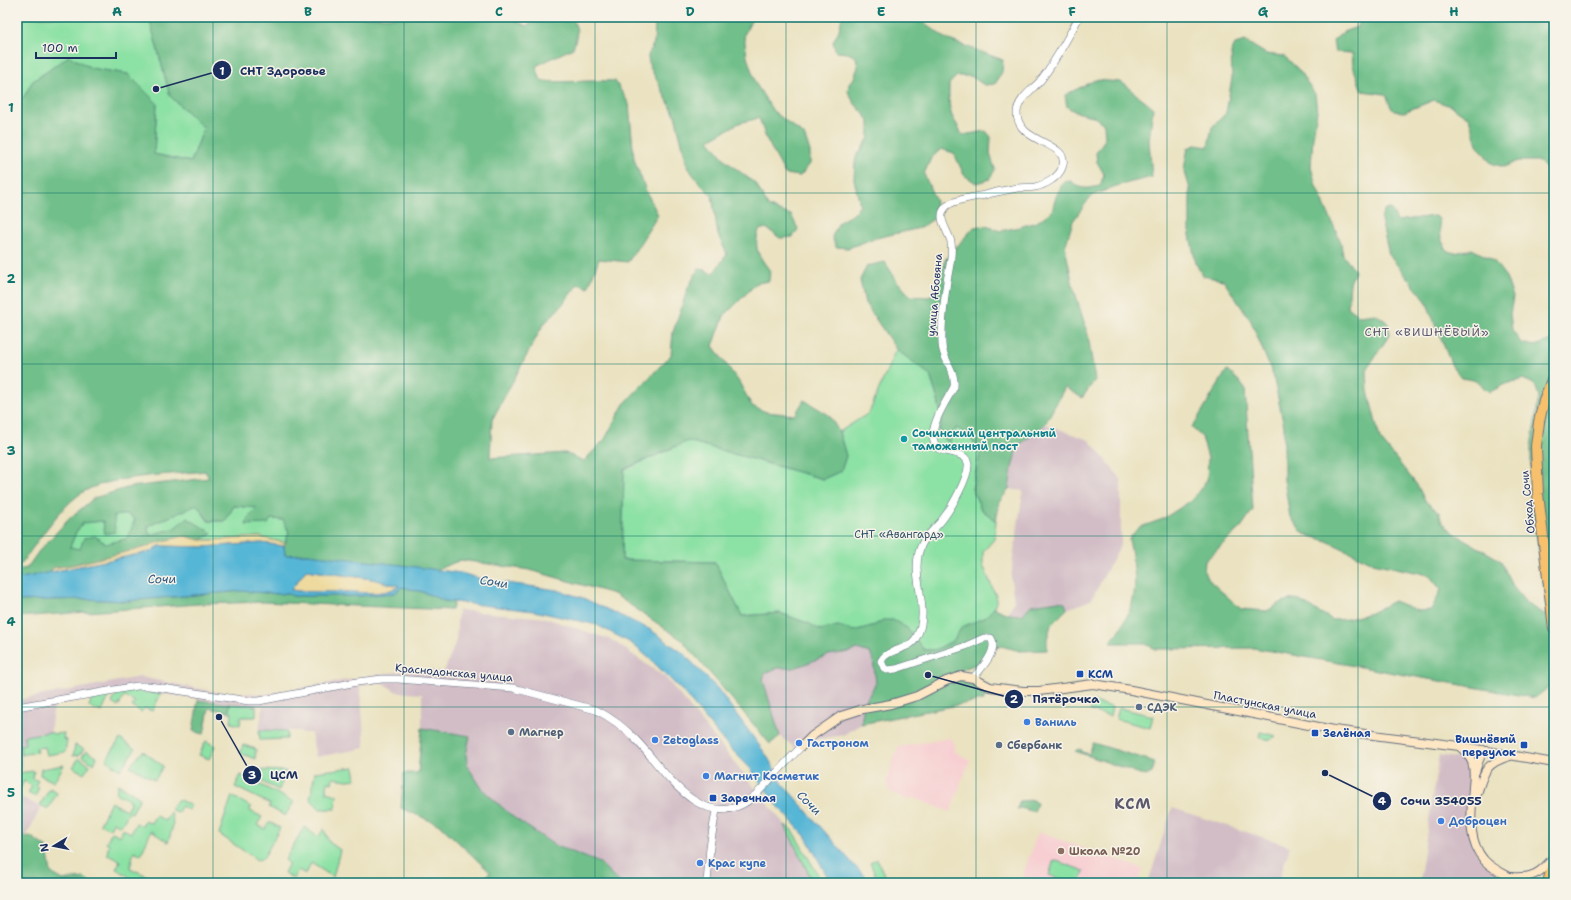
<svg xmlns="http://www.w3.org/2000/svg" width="1571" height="900" viewBox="0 0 1571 900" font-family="'Shantell Sans',sans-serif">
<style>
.built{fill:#f7cfd2}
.industrial{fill:#d2bdc6}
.green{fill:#8ce1a4;stroke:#548881}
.forest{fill:#71bf8a;stroke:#467774;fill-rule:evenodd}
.sand{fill:#eeda9e;stroke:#84847e}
.water{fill:#57b6d6;stroke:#39729a;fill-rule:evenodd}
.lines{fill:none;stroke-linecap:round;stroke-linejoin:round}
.tertiary-casing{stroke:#636e80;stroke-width:8}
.secondary-casing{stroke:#636e80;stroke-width:10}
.trunk-casing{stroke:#636e80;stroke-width:12}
.tertiary{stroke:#fff;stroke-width:7}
.secondary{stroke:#fce6c4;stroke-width:8}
.trunk{stroke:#f7c06c;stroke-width:10}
.grid{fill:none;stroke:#0f766e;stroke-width:1;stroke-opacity:0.55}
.culture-dot{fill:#0f9aa8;stroke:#f7f3e8;stroke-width:1.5}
.transit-dot{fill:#1a4fb4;stroke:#f7f3e8;stroke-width:1.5}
.service-dot{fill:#5c6f8a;stroke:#f7f3e8;stroke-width:1.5}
.shop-dot{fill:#3f7fe0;stroke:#f7f3e8;stroke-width:1.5}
.education-dot{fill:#8d6e63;stroke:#f7f3e8;stroke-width:1.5}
.labels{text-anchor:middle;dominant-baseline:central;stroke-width:3;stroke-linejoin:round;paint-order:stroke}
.street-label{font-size:11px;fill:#1b2f5e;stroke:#f7f3e8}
.culture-label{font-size:11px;font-weight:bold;fill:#0d838f;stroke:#f7f3e8;text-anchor:start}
.park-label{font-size:11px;fill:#32536c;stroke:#f7f3e8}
.transit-label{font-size:11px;font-weight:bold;fill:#164399;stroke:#f7f3e8;text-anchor:start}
.service-label{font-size:11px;font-weight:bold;fill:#4e5e75;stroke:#f7f3e8;text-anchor:start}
.shop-label{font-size:11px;font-weight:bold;fill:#366cbe;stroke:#f7f3e8;text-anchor:start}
.education-label{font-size:11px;font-weight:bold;fill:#785e54;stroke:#f7f3e8;text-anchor:start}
.neighbourhood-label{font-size:12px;letter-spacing:1px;fill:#5b586d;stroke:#f7f3e8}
.water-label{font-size:12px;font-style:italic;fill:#2d5882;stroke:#f7f3e8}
.district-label{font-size:15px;font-weight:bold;letter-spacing:1px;fill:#5b586d;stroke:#f7f3e8}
.leader{fill:none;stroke:#1b2f5e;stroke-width:1.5}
.callout-dot{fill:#1b2f5e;stroke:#f7f3e8;stroke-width:1.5}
.mark-label{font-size:12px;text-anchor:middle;font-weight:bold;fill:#fff}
.callout-label{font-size:12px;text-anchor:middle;font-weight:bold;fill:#1b2f5e;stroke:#f7f3e8;stroke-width:3;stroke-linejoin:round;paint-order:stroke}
.neatline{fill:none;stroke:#0f766e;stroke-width:1.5}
.grid-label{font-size:13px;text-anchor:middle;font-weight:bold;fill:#0f766e}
</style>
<rect width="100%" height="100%" fill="#f7f3e8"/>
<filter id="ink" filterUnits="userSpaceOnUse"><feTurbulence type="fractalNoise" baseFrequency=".025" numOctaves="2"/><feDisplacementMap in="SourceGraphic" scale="8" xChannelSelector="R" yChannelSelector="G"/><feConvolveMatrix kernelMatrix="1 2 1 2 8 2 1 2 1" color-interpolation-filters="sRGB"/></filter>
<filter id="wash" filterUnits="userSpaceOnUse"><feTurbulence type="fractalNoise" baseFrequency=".012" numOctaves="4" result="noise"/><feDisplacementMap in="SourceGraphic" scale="16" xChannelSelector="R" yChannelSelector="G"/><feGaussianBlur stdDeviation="0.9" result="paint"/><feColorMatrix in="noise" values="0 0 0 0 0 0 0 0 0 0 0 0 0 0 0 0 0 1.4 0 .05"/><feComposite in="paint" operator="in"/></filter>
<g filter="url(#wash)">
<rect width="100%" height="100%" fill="#eae2c0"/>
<path class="built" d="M949,738L954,742V751L970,760L950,812L912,797L909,801L889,791L886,781L898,747Z
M1038,832L1143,869L1138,883H1020Z"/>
<path class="industrial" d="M1045,424L1089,440L1121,479V544L1091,600L1067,609L1065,603L1022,615L1008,614L1014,601L1011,579L1013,559L1023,491L1009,489L1012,468L1017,447Z
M458,610L545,618L612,640L666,678L785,825L813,883H620L600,863L554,845L513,817L483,790L468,767L466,755L470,736L422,728V694L397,692L381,682L360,686L365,748L316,757L311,733H301L299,731L259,730L263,706L242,705L134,690L54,705L50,732L24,736L25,744L20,745L22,769L17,770V700L140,677L216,692L266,694L387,673L423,670L444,672L456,641Z
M857,649L870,653L873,659L876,675V684L864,704L861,724L843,735L809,741L799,751L780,736L763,680L765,673L777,668H794L829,655L850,652Z
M1439,755L1469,761L1472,841L1484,863L1526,883H1419Z
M17,795L41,807L26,837L17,833Z
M1172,808L1290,846L1278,883H1148Z"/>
<path class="green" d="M17,17H149L170,96L204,128L191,162L154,154L157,103L128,74L91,68L69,56L32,82L24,97L17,101Z
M896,349L930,375L938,400L942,420L939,431C944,430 950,428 955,428C968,428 975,445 980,455L972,489L981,509L996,521L994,539L983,552V565L997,599L994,608L984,618L962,627L953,641L935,650H924L907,629L883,620L875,625L854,631L838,626L820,630L810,624L780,613L742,616L715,562L622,560L624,470L688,441L823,479L841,471L846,456L839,432L869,413Z
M197,505L208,521H225L234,506L258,508L249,517L283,520L289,532L285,543L260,537L213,540H200L212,534L173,529L149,535L148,526Z
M127,514L135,519L128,538L106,545L95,536L80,550L70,547L76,532L83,523L103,521L105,534L114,516Z
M134,690L161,694L152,711L145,708L141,712L132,706L135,702L124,696L118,707L112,703L117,692Z
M110,694L102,712L89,707L92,697Z
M1093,702L1112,707L1110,716L1090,711Z
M230,704L256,706V717H241L240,725L231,723L232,712H229Z
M1119,708L1153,716L1150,728L1116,719Z
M259,730L287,731V739L260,740Z
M50,732L54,734L64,733L63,739L67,740L65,752L47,755L45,747L36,748L37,752L21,755L20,745L25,744L24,736Z
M1260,732L1276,736L1270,740L1259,737Z
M120,739L135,749L120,770L106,760Z
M206,741L215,746L209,759L199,755Z
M75,745L84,749L79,755L73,756Z
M243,745L256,749L255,759L240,753Z
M86,751L97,757L94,764L82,757Z
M143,751L163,766L155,780L130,766Z
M79,758L90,765L84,774L73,767Z
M64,765L54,782L40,775L41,769Z
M354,767L356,779L348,780L333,778L332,783L328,782L326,792L337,795L335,809H320L310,799L315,772Z
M257,770L286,771L279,790C271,786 260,783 256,775Z
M34,771L33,779L38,780L36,785L39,787L35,797L28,793L32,786L24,781L17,794V773Z
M241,775L294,802L285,816L269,807L270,804L235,787Z
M118,784L140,798L132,813L129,812L121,826L113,822L110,829L100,824L111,802L126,810L131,801L116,793Z
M50,788L57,793L48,809L40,805Z
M232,796L251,807L250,811L262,817L257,825L265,829L269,822L280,828L263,859L257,860L219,834Z
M178,799L191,806L188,810L182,806L177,813L171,809Z
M170,812C176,821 171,833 168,842L151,831L141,855L134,851L130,868L156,880L155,883L133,882L127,875L116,869L120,861L107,854L109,844L106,842L112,832L120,836L123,829L131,833L136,823L142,826L145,820L151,823L156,815L165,821Z
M785,825L792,830L823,883H813Z
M304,827L318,837L324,829L329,842L340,850L333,877L311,863L306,874L298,870L294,879L284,873L289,863L285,860Z
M877,859L888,883H879L870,863Z
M1054,860L1084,871L1080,883H1072L1049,875Z"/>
<path class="forest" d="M149,17H508L527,26L540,17H570C580,28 577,36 573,48L536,66L541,81C566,83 591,80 615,81L629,104L634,159L646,191L658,215L628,262L599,259L588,288L578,284L562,305L543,325L492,420L490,458L565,453L584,461L605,439L624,404L671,355L673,332L688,288L699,268L713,274L727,254L718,235L712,195L702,186L688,168L675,115L650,67L648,57L649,52L654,43L655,24L653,18L651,17H753L744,35L747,57L756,84L773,111L804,135L810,151V164L800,176L785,174L766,138L759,118L739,123L709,140L726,161L756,184L768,206L776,210L791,215L798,229L793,237L780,238L766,228L759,230C753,249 759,256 770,271L769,281L757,283L724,316L713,346L739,382L752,406L766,412L795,415L804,400L829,415L839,432L846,456L841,471L823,479L688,441L624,469L622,560L715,562L742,616L780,613L810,624L820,630L838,626L854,631L875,625L883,620H893L907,628L924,650H935L953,641L962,627L984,618L994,608L1008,614L1022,615L1031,605L1059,601L1065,603L1067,609L1051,625L1047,639V650L1020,651L1001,646L989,651L977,664L960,670L961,679L989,692L983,700L861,724L864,704L876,683L873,659L870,653L857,649L850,652L829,655L794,668H777L765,673L763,680L780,736L770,744L682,640L614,594L530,570L461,560L435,570L307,554L285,555L284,546L289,532L283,520L271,519L268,524L246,525L249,517L257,508L234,506L225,521H209L197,505L148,526L149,535L173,529L187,518L212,533L200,540L184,536L152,544L147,547L72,565L53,568L51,572L22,578L17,576V570L27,568L39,551L69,519L94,498L130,487L209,478L205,471C172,475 107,475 80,494C55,512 36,545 17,569V101L24,97L32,82L69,56L91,68L128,74L157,103L154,154L191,162L204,128L170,96ZM127,514L135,519L128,538L106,544L95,536L84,538L80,549L70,547L76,532L83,523L103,521L105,534L115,532L114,516Z
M842,17H920L921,20L946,39L1003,60L1002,72L995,84L984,85L971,76H957L949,84C949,95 948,105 952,116C955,123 959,126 961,133L963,135L986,131L991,137L990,154L995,169L990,179L976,183L964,175L954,153L941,149L931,158L924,174L936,202L935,218L920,228L872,239L848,248L836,247L832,237L839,222L855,213L860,205L854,179L855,164L856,157L869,138V120L855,104L850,96L848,91L849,84L854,78L858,67L856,57L848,53L836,52L833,42L839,30Z
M1359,17H1554V180L1553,176L1539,161H1518L1504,167L1491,163L1477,144L1469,118L1453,107L1434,100L1404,112L1394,111C1389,106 1389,99 1385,94L1362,91L1353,66L1352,53L1335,52L1333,41L1343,32L1357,27Z
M1245,41L1266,54L1284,56L1298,69L1315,94L1317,111L1313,137L1311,167L1316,186L1340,240L1343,255L1355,271L1350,283L1348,307L1359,316L1376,314L1388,323L1390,334L1367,369L1368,391L1380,439L1417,485L1426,502L1439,512L1441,520L1447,527L1457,535L1500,560L1514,588L1527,604L1544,614L1548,612L1531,496V447L1539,396L1535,385L1523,379L1505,384L1490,392L1485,389L1478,381L1462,378L1452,366L1426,301L1389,255L1381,220L1384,210L1391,209L1397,221L1434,216L1439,218L1441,239L1447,251L1455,253L1472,249L1493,260L1506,277L1513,297L1510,314L1512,330L1521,343L1535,346L1554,339V683L1535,698L1254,648L1156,649L1143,643H1110C1112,638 1115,637 1118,633C1121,628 1124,622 1127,616C1140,591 1134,566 1129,539L1138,528L1163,519L1192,500L1207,480L1208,458L1202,437L1192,428L1227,370L1239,381L1245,389L1253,510L1241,527L1205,561L1204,572L1211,582L1241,609L1267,611L1284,601L1296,599L1333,620L1348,619L1371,613L1394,601L1418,611L1431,610L1441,590L1429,575L1373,563L1327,541L1304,534L1290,517L1284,480V426L1273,375L1251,321L1223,280L1203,276L1196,264L1190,235V189L1184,169L1188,148L1195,145L1208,147L1212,127L1226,113L1232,78L1231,52L1235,44Z
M1095,80L1121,82L1153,108L1149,140L1152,177L1116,186L1091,196L1073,221L1065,247L1073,286L1088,335L1095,380L1082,398L1065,387L1045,424L1017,447L1012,468L1009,489L999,502L996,521L981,509L972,489L980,454C974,443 969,433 956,428L949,443L943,438L939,431L942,420L938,400L930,375L896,349L865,303L860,280L867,266L885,262L897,281L910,296L930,297L938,285L945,260L974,227L986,226L1000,231L1019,227L1037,222L1052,211L1056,197L1063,182L1071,181C1081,190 1086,189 1100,186L1104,174L1097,162L1096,153L1105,139L1104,124L1093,116L1076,112L1067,107L1065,95Z
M402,587L423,592L445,601L454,602L452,610L263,602L199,604L17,617V601L85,599L126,601L241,591L279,594L287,593L293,596H359L395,593Z
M198,700L230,704L229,712L209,708L204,734L193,731Z
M422,728L470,736L466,755L468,767L483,790L513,817L554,845L600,863L620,883H481L490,872L440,825L401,808L404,773H418Z
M1093,743L1155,762L1152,773L1146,776L1075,751L1079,749L1082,750V752L1089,754Z
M1034,800V801L1037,803L1034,812L1021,808L1017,809L1020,801Z
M17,833L26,837L30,836L47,848L51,873L63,880L85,878L91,883H17Z"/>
<path class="sand" d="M184,536L200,540H213L260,537L285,543L284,546L262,543L204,547L160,546L149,552L51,572L53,568L72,565L147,547L152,544Z
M306,570L372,579L400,586C383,596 364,592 345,592C327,592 309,593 290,590Z"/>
<path class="water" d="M262,543L284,546L285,555L307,554L401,565L461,573L485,580L557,590L583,598L651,630L683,653L717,688L767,756L782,783L854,865L871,883H831L806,837L779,807L750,768L725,743L683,692L649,658L631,643L597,625L534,611L445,601L423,592L402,587L395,593L359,596H293L287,593L279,594L241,591L126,601L85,599L17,601V576L22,578L149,552L160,546L204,547ZM306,570L372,579L399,586C383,596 365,592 347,592C328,591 310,593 291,590Z"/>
</g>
<g filter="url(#ink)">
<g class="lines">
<g class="tertiary-casing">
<path id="tertiary" d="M973,678C981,669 999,650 991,638H984L966,646L896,669L887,670L884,668L881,661C887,648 909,651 916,638C933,608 908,577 921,546C925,536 935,529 942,520C950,510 970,476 968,463C966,452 947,453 939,449C922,435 946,402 954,387C956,369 942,360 942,344C941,323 944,302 947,281C949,269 953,255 951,242C949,232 936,218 945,208C950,200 975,197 985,195C995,192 1006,190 1017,188C1023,187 1029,188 1035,187C1045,185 1058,178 1062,168C1073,141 1017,145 1017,113C1017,100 1032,90 1040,81C1056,61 1067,39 1079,17
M17,707L137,686H149L249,701H259L357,682L382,679H398L513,688L596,710C612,718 625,728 637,741C664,769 697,828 743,804C753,799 760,790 768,782C779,770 790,758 802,746
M707,883L710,847L716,810"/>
</g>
<g class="secondary-casing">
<path id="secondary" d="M802,746L812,736L841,716L863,709L891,704L917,696L946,681L961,676L973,678L990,687L1023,691H1039L1093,684L1131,690L1334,730L1459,746L1554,763
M1459,746C1465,751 1469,755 1472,762C1475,771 1474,778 1473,786C1472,811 1466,839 1484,860C1494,871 1508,875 1520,883
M1475,772L1479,760L1483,750
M1476,797C1484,773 1483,764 1510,756
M1511,877C1532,879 1541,873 1554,857"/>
</g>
<g class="trunk-casing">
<path id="trunk" d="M1554,375L1544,400L1539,422L1536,446L1538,494L1554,628
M1548,883L1554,859"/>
</g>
<use href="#tertiary" class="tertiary"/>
<use href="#secondary" class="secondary"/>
<use href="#trunk" class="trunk"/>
</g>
</g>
<path class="grid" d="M213,17V883M404,17V883M595,17V883M786,17V883M976,17V883M1167,17V883M1358,17V883M17,193H1554M17,364H1554M17,536H1554M17,707H1554"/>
<circle class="culture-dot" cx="904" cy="439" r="4"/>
<g class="transit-dot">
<rect x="1076" y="670" width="8" height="8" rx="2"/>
<rect x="1311" y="729" width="8" height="8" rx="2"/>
<rect x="1520" y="741" width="8" height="8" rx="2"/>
<rect x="709" y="794" width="8" height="8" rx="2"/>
</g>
<g class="service-dot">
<circle cx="1139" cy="707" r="4"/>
<circle cx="511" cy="732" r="4"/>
<circle cx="999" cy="745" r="4"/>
</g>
<g class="shop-dot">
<circle cx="1027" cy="722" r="4"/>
<circle cx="655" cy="740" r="4"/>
<circle cx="799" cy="743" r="4"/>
<circle cx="706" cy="776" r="4"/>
<circle cx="1441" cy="821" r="4"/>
<circle cx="700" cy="863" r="4"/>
</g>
<circle class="education-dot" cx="1061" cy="851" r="4"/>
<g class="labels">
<g class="street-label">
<text transform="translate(935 295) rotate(-85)">улица Абовяна</text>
<text transform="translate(1528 502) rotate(-96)">Обход Сочи</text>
<text transform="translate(454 673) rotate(5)">Краснодонская улица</text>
<text transform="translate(1265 705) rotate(11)">Пластунская улица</text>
</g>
<g class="culture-label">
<text x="912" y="433">Сочинский центральный<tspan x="912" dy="13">таможенный пост</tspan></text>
</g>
<g class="park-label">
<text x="899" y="534">СНТ «Авангард»</text>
</g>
<g class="transit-label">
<text x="1088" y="674">КСМ</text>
<text x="1323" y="733">Зелёная</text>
<text x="1516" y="739" text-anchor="end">Вишнёвый<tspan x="1516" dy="13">переулок</tspan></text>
<text x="721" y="798">Заречная</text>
</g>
<g class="service-label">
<text x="1147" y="707">СДЭК</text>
<text x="519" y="732">Магнер</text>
<text x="1007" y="745">Сбербанк</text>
</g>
<g class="shop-label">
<text x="1035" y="722">Ваниль</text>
<text x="663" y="740">Zetoglass</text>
<text x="807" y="743">Гастроном</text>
<text x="714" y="776">Магнит Косметик</text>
<text x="1449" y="821">Доброцен</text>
<text x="708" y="863">Крас купе</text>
</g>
<g class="education-label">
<text x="1069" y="851">Школа №20</text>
</g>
<g class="neighbourhood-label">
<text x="1427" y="332">СНТ «ВИШНЁВЫЙ»</text>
</g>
<g class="water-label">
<text transform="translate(162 579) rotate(-1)">Сочи</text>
<text transform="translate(494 582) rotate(9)">Сочи</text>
<text transform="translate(809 803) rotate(45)">Сочи</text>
</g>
<g class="district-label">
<text x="1133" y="804">КСМ</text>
</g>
</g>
<path class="leader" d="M156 89L222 70M928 675L1014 699M219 717L252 775M1325 773L1382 801"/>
<g class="callout-dot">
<circle cx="156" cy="89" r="4"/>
<circle cx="928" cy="675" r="4"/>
<circle cx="219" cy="717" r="4"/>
<circle cx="1325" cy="773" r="4"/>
<circle cx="222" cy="70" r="10"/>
<circle cx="1014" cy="699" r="10"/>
<circle cx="252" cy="775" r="10"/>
<circle cx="1382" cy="801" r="10"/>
</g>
<g class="mark-label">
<text x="222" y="75">1</text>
<text x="1014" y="703">2</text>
<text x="252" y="779">3</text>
<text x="1382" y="805">4</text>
</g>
<g class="callout-label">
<text x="283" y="75">СНТ Здоровье</text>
<text x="1066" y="703">Пятёрочка</text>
<text x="284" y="779">ЦСМ</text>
<text x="1441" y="805">Сочи 354055</text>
</g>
<rect width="1571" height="900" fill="none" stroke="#f7f3e8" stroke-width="44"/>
<g transform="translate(54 846) rotate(260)" stroke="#f7f3e8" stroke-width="3" paint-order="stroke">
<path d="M0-3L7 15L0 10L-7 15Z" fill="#1b2f5e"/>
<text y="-6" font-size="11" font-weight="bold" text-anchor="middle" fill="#1b2f5e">N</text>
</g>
<path d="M36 52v6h80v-6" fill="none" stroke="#1b2f5e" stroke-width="2"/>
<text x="42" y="52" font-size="12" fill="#1b2f5e" stroke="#f7f3e8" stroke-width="3" paint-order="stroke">100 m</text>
<rect x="22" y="22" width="1527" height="856" class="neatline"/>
<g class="grid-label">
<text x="117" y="16">A</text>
<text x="308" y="16">B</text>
<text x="499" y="16">C</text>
<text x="690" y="16">D</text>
<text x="881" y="16">E</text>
<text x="1072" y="16">F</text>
<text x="1263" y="16">G</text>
<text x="1454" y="16">H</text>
<text x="11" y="112">1</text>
<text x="11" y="283">2</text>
<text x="11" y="455">3</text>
<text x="11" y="626">4</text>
<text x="11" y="797">5</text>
</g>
</svg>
